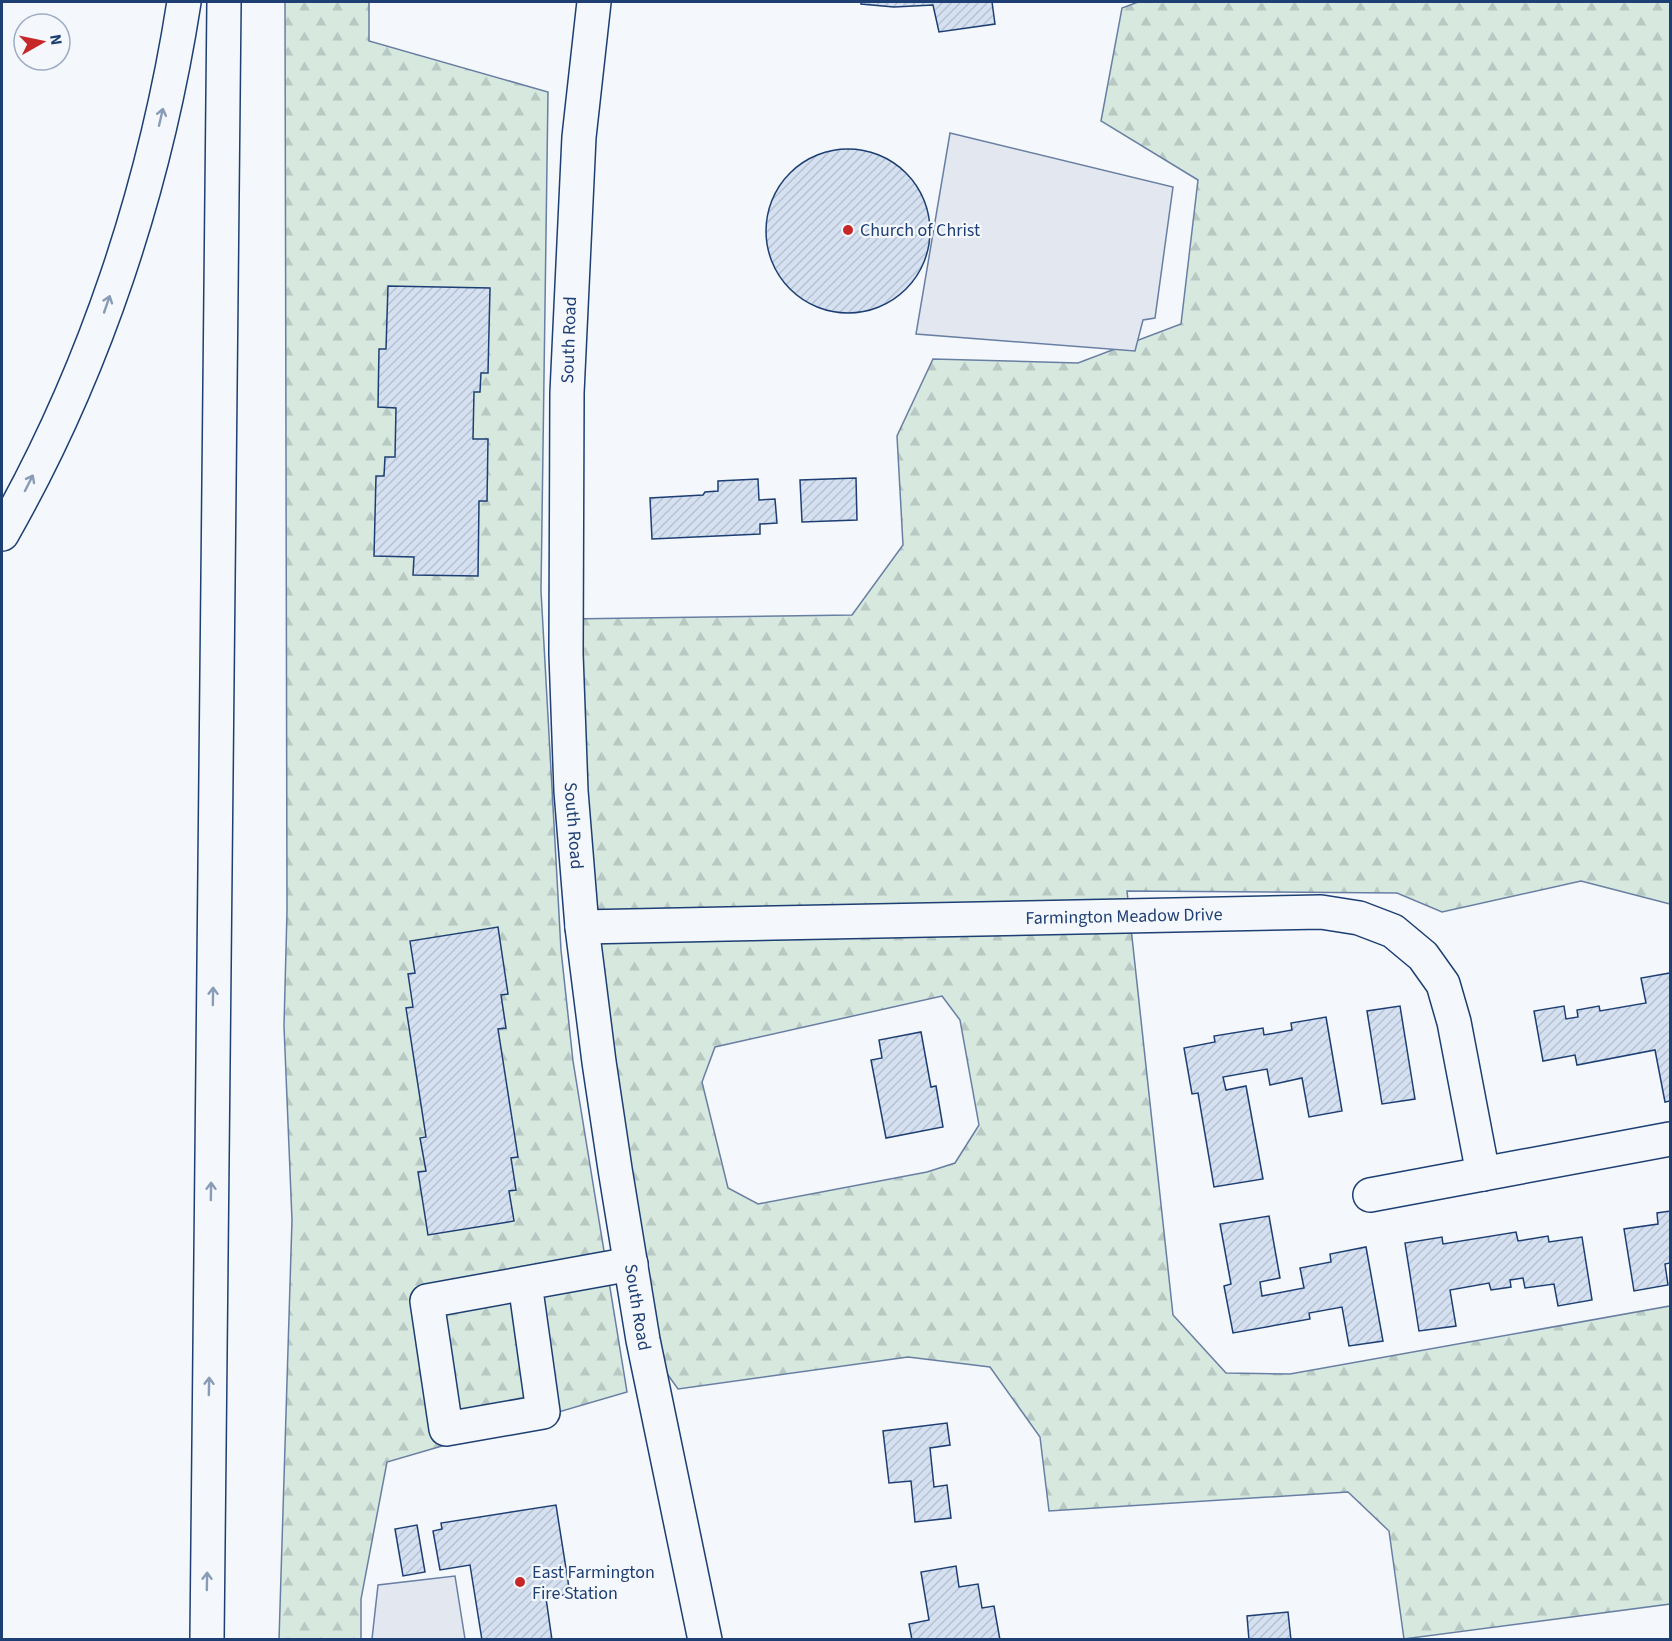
<svg xmlns="http://www.w3.org/2000/svg" width="1672" height="1641" viewBox="0 0 1672 1641" font-family="'Source Sans 3',sans-serif">
<style>
.forest{fill:url(#forest-firs);stroke:#687fa3;stroke-width:1.5;fill-rule:evenodd}
.parking{fill:#e3e8f0;stroke:#687fa3;stroke-width:1.5}
.building{fill:url(#building-hatch);stroke:#1d3f73;stroke-width:1.5}
.lines{fill:none;stroke-linecap:round;stroke-linejoin:round}
.minor-casing{stroke:#1d3f73;stroke-width:36}
.major-casing{stroke:#1d3f73;stroke-width:36}
.highway-casing{stroke:#1d3f73;stroke-width:36}
.minor{stroke:#f4f7fb;stroke-width:33}
.major{stroke:#f4f7fb;stroke-width:33}
.highway{stroke:#f4f7fb;stroke-width:33}
.oneway{stroke:#889bb7}
.poi-dot{fill:#c62828;stroke:#f4f7fb;stroke-width:2}
.labels{text-anchor:middle;dominant-baseline:central;stroke-width:4.5;stroke-linejoin:round;paint-order:stroke}
.poi-label{font-size:18px;fill:#1d3f73;stroke:#f4f7fb;text-anchor:start}
.street-label{font-size:18px;fill:#1d3f73;stroke:#f4f7fb}
</style>
<defs>
<pattern id="forest-firs" width="22" height="20" patternUnits="userSpaceOnUse" patternTransform="scale(1.5)"><rect width="22" height="20" fill="#d7e8df"/><path d="M5 1l3.5 6h-7zM16 11l3.5 6h-7z" fill="#b8c8c3"/></pattern>
<pattern id="building-hatch" width="6" height="6" patternUnits="userSpaceOnUse" patternTransform="scale(1.5)"><rect width="6" height="6" fill="#d5e0f0"/><path d="M-1 1l2-2M0 6l6-6M5 7l2-2" fill="none" stroke="#b6c1d1"/></pattern>
</defs>
<rect width="100%" height="100%" fill="#f4f7fb"/>
<path class="forest" d="M285,2H369V41L548,92L541,591L561,950L573,1061L627,1392L387,1462L361,1599V1639L279,1640L292,1220L284,1026L287,911Z
M1138,2H1670V904L1581,881L1442,912L1397,893L1127,891L1173,1315L1226,1373L1290,1374L1670,1306V1604L1404,1639L1389,1531L1348,1492L1049,1511L1040,1437L990,1367L908,1357L678,1389L643,1340L620,1199L566,619L852,615L903,545L897,436L933,359L1078,363L1181,324L1198,180L1101,121L1122,8ZM942,996L960,1020L979,1125L955,1163L927,1172L758,1204L728,1188L702,1082L715,1047Z"/>
<path class="parking" d="M950,133L1173,187L1155,318L1143,320L1135,351L916,334Z
M455,1576L465,1639H372L378,1585Z"/>
<path class="building" d="M861,2H992L995,24L939,32L933,5L894,7L861,4Z
M766 231a82 82 0 1 1 164 0a82 82 0 1 1-164 0Z
M388,286L490,288L488,373H481L480,392H474L473,439H488L487,501H479L478,576L413,575L414,557L374,556L376,476H384L385,457H395L396,408L378,407L379,349H386Z
M856,478L857,520L802,522L800,480Z
M758,479L759,500L775,499L777,523L760,524V534L652,539L650,498L703,495L705,492L718,491V481Z
M498,927L508,994L501,995L506,1028L498,1029L518,1157L511,1158L516,1190L509,1191L514,1221L428,1235L418,1172L426,1171L420,1138L426,1137L406,1008L413,1007L408,974L415,973L410,941Z
M1670,973V1101L1665,1102L1655,1050L1577,1065L1575,1055L1543,1061L1534,1011L1564,1006L1566,1019L1578,1017L1577,1010L1599,1006L1600,1011L1646,1003L1641,978Z
M1400,1006L1415,1099L1382,1104L1367,1011Z
M1326,1017L1342,1111L1309,1117L1302,1078L1270,1085L1267,1069L1223,1077L1226,1090L1246,1086L1263,1179L1214,1187L1198,1093L1192,1094L1184,1048L1215,1042L1214,1036L1263,1028L1264,1035L1292,1030L1291,1023Z
M921,1032L931,1087L936,1086L943,1127L886,1138L871,1060L882,1058L879,1040Z
M1670,1211V1263L1665,1264L1668,1285L1634,1291L1624,1229L1658,1224L1657,1213Z
M1269,1216L1280,1278L1260,1282L1262,1296L1304,1288L1300,1268L1331,1262L1330,1254L1366,1247L1383,1341L1349,1346L1342,1307L1309,1313L1310,1319L1233,1333L1224,1286L1231,1284L1220,1224Z
M1516,1232L1518,1241L1548,1236L1549,1242L1582,1237L1592,1300L1558,1306L1554,1284L1525,1288L1523,1278L1510,1280L1511,1287L1491,1290L1489,1283L1450,1290L1456,1326L1419,1331L1405,1243L1442,1237L1443,1244Z
M947,1423L950,1445L930,1448L934,1487L947,1485L951,1518L915,1522L911,1481L889,1483L883,1431Z
M556,1505L570,1594L546,1598L552,1640H482L470,1565L440,1570L433,1531L442,1529L441,1523Z
M417,1525L425,1572L403,1576L395,1529Z
M956,1566L959,1587L978,1584L982,1608L994,1606L1000,1640H912L909,1624L929,1620L921,1572Z
M1288,1612L1291,1640H1249L1247,1616Z"/>
<g class="lines">
<g class="minor-casing">
<g id="minor">
<path id="s1" d="M582,927L1321,912L1359,918L1393,931L1423,956L1443,984L1454,1022L1483,1174"/>
<path d="M1370,1195L1670,1139"/>
<path d="M525,1283L543,1412L446,1429L427,1301L631,1264"/>
</g>
</g>
<g class="major-casing">
<g id="major">
<path id="s2" d="M594,2L579,137L567,393L566,654L571,791L582,927L599,1062L615,1169L643,1340L705,1640"/>
</g>
</g>
<g class="highway-casing">
<path id="highway" d="M2,534C95,371 155,188 184,2
M207,1640L224,2"/>
</g>
<use href="#minor" class="minor"/>
<use href="#major" class="major"/>
<use href="#highway" class="highway"/>
</g>
<defs><path id="oneway-shaft" d="M-6 0H5M1.5-3L5.5 0L1.5 3" fill="none" stroke-width="1.6" stroke-linecap="round" stroke-linejoin="round" transform="scale(1.5)"/></defs>
<g class="oneway">
<use href="#oneway-shaft" transform="translate(161 117) rotate(-77)"/>
<use href="#oneway-shaft" transform="translate(107 304) rotate(-71)"/>
<use href="#oneway-shaft" transform="translate(29 483) rotate(-63)"/>
<use href="#oneway-shaft" transform="translate(213 996) rotate(-89)"/>
<use href="#oneway-shaft" transform="translate(211 1191) rotate(-89)"/>
<use href="#oneway-shaft" transform="translate(209 1386) rotate(-89)"/>
<use href="#oneway-shaft" transform="translate(207 1581) rotate(-89)"/>
</g>
<g class="poi-dot">
<circle cx="848" cy="230" r="6"/>
<circle cx="520" cy="1582" r="6"/>
</g>
<g class="labels">
<g class="poi-label">
<text x="860" y="230">Church of Christ</text>
<text x="532" y="1572">East Farmington<tspan x="532" dy="21">Fire Station</tspan></text>
</g>
<g class="street-label">
<text transform="translate(569 340) rotate(-88)">South Road</text>
<text stroke="none"><textPath href="#s2" startOffset="825">South Road</textPath></text>
<text stroke="none"><textPath href="#s1" startOffset="542">Farmington Meadow Drive</textPath></text>
<text stroke="none"><textPath href="#s2" startOffset="1311">South Road</textPath></text>
</g>
</g>
<rect width="1672" height="1641" fill="none" stroke="#1d3f73" stroke-width="6"/>
<g transform="translate(42 42) rotate(81)"><circle r="28" fill="#f4f7fb" stroke="#9eadc5" stroke-width="1.5"/>
<path d="M0-4.5L10 22L0 15L-10 22Z" fill="#c62828"/>
<text y="-9" font-size="16" font-weight="bold" text-anchor="middle" fill="#1d3f73">N</text>
</g>
</svg>
